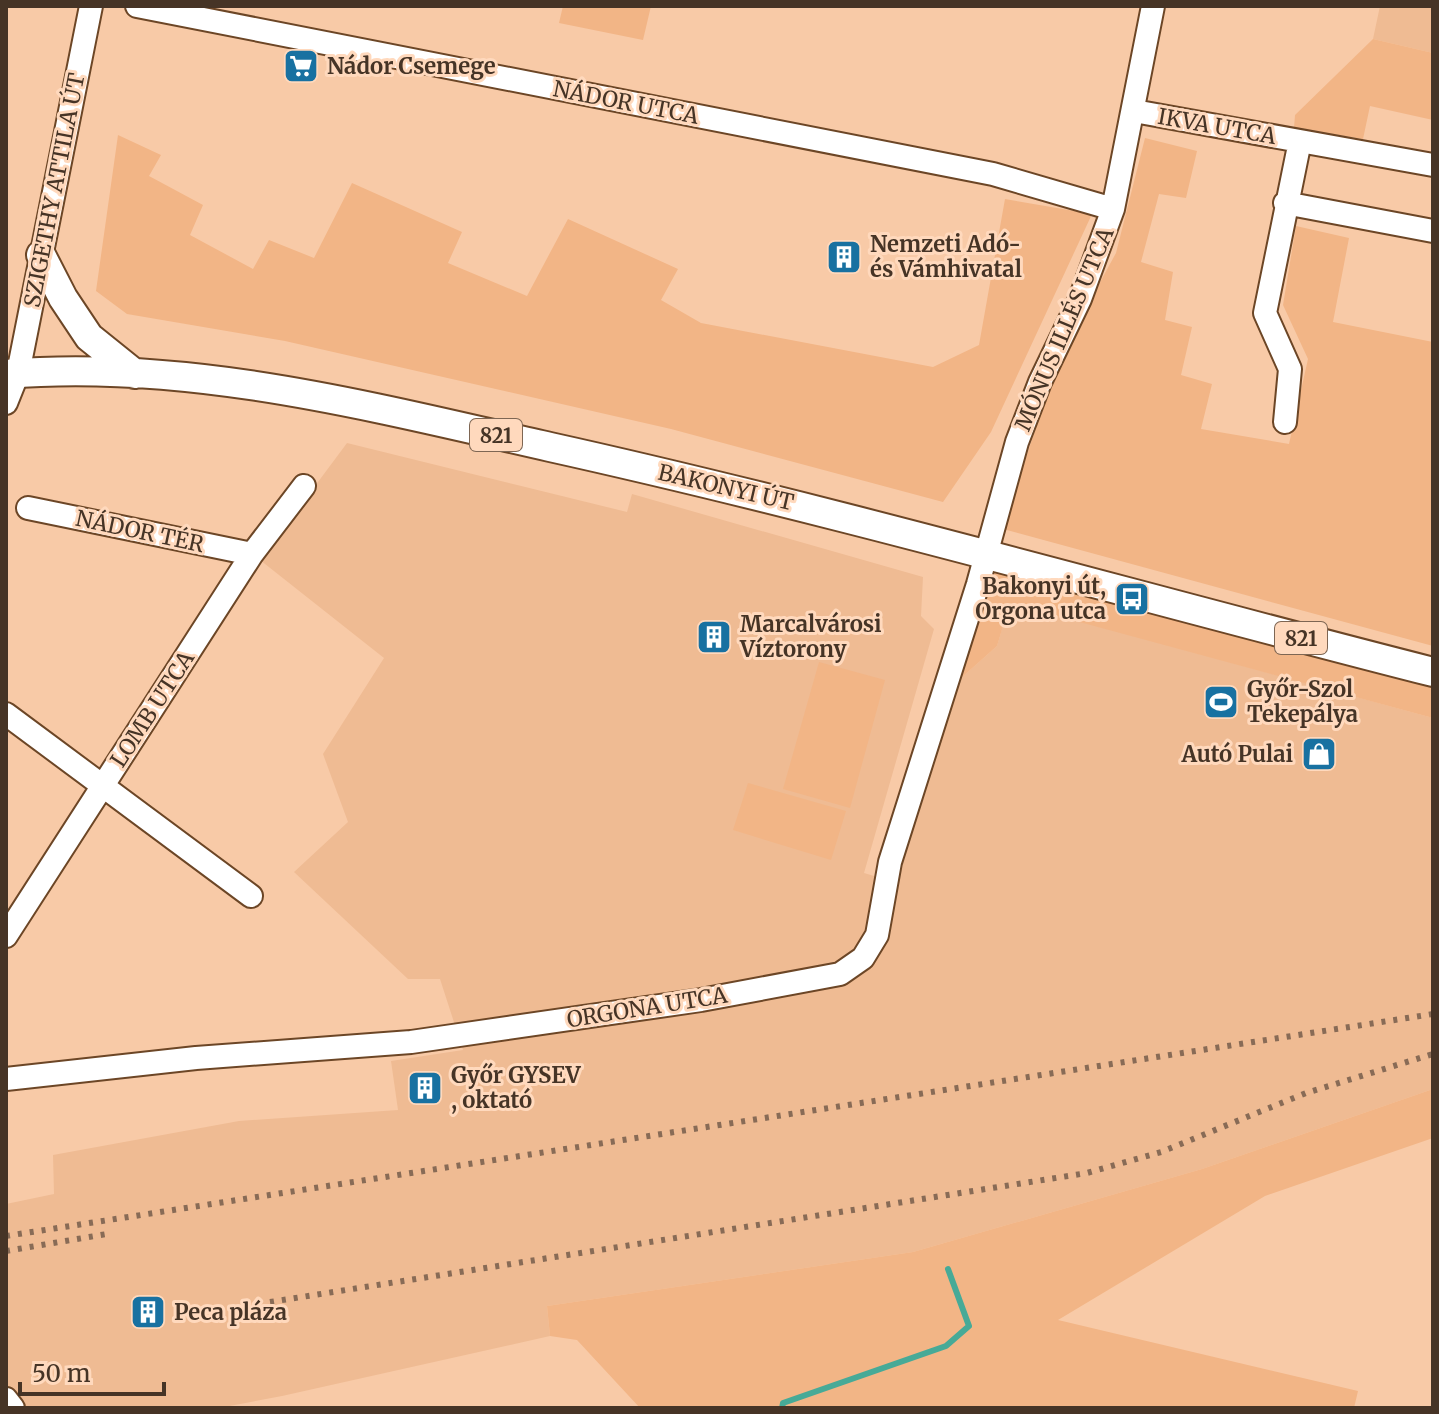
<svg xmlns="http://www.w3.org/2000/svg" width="1439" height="1414" viewBox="0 0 1439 1414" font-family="Merriweather,serif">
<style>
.built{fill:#efbb93}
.green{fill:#f2b586}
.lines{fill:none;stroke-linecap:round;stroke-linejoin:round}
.stream{stroke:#47aa97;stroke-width:6}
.minor-casing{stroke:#6c4626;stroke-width:26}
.major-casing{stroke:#6c4626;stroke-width:32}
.minor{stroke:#fff;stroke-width:22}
.major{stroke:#fff;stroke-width:28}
.rail{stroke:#886b56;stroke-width:6;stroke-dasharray:4 8;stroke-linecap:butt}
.labels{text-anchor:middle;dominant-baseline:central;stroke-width:6;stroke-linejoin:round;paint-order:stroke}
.shield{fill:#ffd9bd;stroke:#7e6653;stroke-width:2}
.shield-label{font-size:20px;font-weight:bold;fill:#463426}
.poi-label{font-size:22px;font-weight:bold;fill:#463426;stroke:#ffd9bd;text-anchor:start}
.street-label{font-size:22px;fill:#463426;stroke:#ffd9bd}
</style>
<rect width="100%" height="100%" fill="#f8caa7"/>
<path class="built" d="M1380,6H1433V53L1373,39Z
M347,443L627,512L632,494L923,577L921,616L934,629L864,873L894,882L950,688L997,646L1010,602L1433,718V1089L1202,1169L913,1252L547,1306L550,1336L282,1396L219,1408H6V1204L54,1194L53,1155L239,1121L398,1110L391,1061L463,1050L440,979H408L294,872L348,822L323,754L384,658L260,560Z"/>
<path class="green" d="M563,6H651L643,40L559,23Z
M1373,39L1433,53V120L1370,106L1363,139L1294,128L1295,115Z
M118,135L161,155L149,176L203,205L190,235L253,269L269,240L314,258L352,183L462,232L448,263L527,296L568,219L678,269L661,300L701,323L933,367L979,345L1005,199L1092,214L991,432L943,502L671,429L285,341L127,314L96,291Z
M1145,138L1197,151L1186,198L1159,194L1141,262L1173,272L1165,320L1192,327L1181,375L1212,384L1201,429L1289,444L1308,359L1283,305L1296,226L1349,238L1333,322L1433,342V646L1003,529L1058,359L1116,253Z
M994,564L1433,673V718L1010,603L997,646L950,688L974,637Z
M819,662L885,680L850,808L783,789Z
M748,783L846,811L831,860L733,830Z
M1433,1089V1138L1265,1196L1058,1320L1358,1391L1354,1408H640L577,1340L550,1336L547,1306L913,1252L1202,1169Z"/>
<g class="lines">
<path class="stream" d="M782,1408L783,1403L946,1346L969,1326L948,1269"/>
<g class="minor-casing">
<path id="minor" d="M137,6L993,174L1113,209
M1134,111L1433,165
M1285,203L1433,231
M6,403L18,373L91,6
M1285,422L1290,369L1265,313L1300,141
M28,508L252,554
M6,714L251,896
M6,936L252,554L304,486
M6,1079L196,1058L411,1042L701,1000L840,974L863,958L877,935L890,862L978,584L1017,442L1040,382L1080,299L1113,209L1153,6
M6,1399L13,1408"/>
</g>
<g class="major-casing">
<path id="major" d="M41,255L63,298L89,337L135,374
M6,374C190,359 373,407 550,447C847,513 1138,597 1433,672"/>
</g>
<use href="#minor" class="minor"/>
<use href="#major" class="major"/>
<path class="rail" d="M6,1236L1433,1014
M6,1251L107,1234
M270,1302L1087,1173L1161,1152L1306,1093L1433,1054"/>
</g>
<defs>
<g id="supermarket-square" transform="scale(1.8)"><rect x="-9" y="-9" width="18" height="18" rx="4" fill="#1871a1" stroke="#ffd9bd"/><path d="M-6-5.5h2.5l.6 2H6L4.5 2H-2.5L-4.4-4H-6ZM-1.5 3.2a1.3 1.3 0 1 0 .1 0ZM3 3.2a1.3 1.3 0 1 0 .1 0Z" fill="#fff"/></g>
<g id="building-square" transform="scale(1.8)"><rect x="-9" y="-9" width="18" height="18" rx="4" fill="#1871a1" stroke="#ffd9bd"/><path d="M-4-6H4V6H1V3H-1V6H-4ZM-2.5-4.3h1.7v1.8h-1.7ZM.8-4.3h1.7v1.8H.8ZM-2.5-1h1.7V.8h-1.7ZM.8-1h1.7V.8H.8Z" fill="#fff"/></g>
<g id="bus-square" transform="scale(1.8)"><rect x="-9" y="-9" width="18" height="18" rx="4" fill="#1871a1" stroke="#ffd9bd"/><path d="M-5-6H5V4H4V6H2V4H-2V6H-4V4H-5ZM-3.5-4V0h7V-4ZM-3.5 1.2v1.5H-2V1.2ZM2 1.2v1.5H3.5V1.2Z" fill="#fff"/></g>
<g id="stadium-square" transform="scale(1.8)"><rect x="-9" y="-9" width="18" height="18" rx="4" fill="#1871a1" stroke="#ffd9bd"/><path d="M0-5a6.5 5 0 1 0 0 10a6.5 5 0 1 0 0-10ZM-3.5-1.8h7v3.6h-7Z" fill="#fff"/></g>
<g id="shop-square" transform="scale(1.8)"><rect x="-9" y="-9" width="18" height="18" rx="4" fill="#1871a1" stroke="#ffd9bd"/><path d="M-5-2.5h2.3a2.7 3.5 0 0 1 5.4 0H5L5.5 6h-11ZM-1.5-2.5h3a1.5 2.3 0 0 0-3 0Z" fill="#fff"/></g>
</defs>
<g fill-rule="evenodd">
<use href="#supermarket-square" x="301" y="66"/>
<use href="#building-square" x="844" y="257"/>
<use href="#bus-square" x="1132" y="599"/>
<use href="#building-square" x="714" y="637"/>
<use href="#stadium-square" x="1221" y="702"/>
<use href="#shop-square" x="1319" y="754"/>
<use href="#building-square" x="425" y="1088"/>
<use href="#building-square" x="148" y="1312"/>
</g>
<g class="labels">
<g class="shield">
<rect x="470" y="419" width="52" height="32" rx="6"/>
<rect x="1275" y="622" width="52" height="32" rx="6"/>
</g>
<g class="shield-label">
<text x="496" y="435">821</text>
<text x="1301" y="638">821</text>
</g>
<g class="poi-label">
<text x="327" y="66">Nádor Csemege</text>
<text x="870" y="244">Nemzeti Adó-<tspan x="870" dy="25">és Vámhivatal</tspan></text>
<text x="1106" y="586" text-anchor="end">Bakonyi út,<tspan x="1106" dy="25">Orgona utca</tspan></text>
<text x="740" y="624">Marcalvárosi<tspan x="740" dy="25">Víztorony</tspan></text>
<text x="1247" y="689">Győr-Szol<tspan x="1247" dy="25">Tekepálya</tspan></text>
<text x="1293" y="754" text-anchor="end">Autó Pulai</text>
<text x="451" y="1075">Győr GYSEV<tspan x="451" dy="25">, oktató</tspan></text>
<text x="174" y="1312">Peca pláza</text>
</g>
<g class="street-label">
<text transform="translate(626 102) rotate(11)">NÁDOR UTCA</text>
<text transform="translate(1217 126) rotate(10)">IKVA UTCA</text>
<text transform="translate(54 190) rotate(-79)">SZIGETHY ATTILA ÚT</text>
<text transform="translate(1064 329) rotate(-67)">MÓNUS ILLÉS UTCA</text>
<text transform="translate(726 487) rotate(13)">BAKONYI ÚT</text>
<text transform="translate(140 531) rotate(12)">NÁDOR TÉR</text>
<text transform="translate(152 709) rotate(-57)">LOMB UTCA</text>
<text transform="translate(647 1007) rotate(-9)">ORGONA UTCA</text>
</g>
</g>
<rect width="1439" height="1414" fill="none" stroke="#463426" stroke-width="16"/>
<path d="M20 1382v12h144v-12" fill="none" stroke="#463426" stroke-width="4"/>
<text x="32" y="1382" font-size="24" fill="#463426" stroke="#ffd9bd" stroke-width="6" paint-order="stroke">50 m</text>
</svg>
